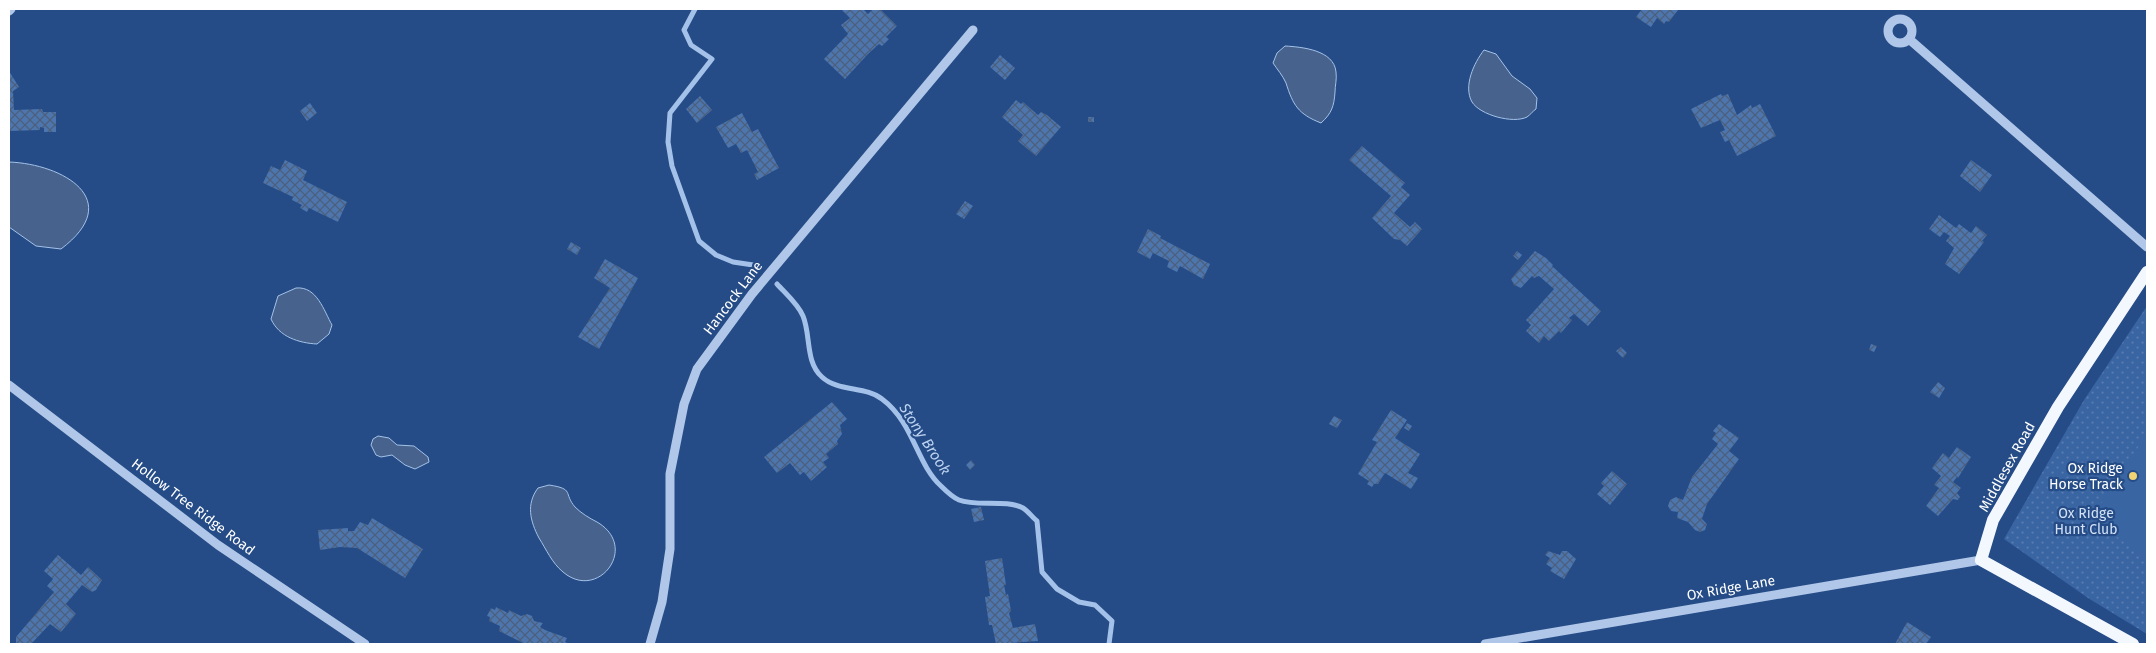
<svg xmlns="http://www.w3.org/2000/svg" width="2156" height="653" viewBox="0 0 2156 653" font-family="'Fira Sans',sans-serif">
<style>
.park{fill:url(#park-dots)}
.garden{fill:#3a65a3}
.water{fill:#47638d;stroke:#a4c2e9}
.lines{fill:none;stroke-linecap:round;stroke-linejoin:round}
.stream{stroke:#a4c2e9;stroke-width:5}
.building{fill:url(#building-cross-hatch)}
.minor{stroke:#b0c7e9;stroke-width:9}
.major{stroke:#f3f7fe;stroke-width:12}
.poi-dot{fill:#f2d374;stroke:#254c87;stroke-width:2}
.labels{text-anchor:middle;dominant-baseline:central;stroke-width:4.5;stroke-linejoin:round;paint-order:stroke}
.street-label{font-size:14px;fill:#fff;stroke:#254c87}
.poi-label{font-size:14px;fill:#fff;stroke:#254c87;text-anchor:end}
.park-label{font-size:14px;fill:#d4e2f7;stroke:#254c87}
.water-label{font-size:15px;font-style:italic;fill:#bcd2f0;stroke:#254c87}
</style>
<defs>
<pattern id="park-dots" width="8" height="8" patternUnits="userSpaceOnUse" patternTransform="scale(1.25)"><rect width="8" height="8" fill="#3a65a3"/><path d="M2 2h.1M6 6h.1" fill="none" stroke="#587cb1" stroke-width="1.8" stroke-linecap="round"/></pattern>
<pattern id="building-cross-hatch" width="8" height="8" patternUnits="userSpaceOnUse" patternTransform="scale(1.25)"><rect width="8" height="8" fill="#4d75ae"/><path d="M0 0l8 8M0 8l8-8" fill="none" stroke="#4c607d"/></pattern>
</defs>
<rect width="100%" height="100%" fill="#254c87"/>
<path class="park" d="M2147,306V634L2088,598L2004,539L2084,400Z"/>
<path class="garden" d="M2147,434V557L2091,519Z"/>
<path class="water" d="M1285,46C1302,47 1334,50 1336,72C1337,79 1335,86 1335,92C1334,106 1332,113 1321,123C1298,114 1293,105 1286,83C1283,76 1277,69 1273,63L1277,53Z
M1484,50L1496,54L1512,76L1530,89L1537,98L1536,109C1533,111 1530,115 1527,117C1513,124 1480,115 1472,102C1463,86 1474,63 1484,50Z
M9,162C63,164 126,200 61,249L36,246L9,227Z
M296,288C317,286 324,311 332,325L329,334L317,344C299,343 279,337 271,319L278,296Z
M378,436L389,438L397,445L414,446L428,457L429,462L415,469L405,465L392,455L381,457L376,455L371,445L373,439Z
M549,485C575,489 563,493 575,507C581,513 589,518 597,522C640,547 598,602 563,572C552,563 546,549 539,538C530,521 526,504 538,488Z"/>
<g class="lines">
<path class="stream" d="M695,9L684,30L691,45L712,59L670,113L668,142L672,166L699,241L716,255L733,262L760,266
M777,284C786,294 798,304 803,316C811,335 805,362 822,377C838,392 866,386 882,399C914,423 916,463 941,486C946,491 954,498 959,500C976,507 1006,499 1023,508C1028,511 1033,518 1037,521L1042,572L1057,589L1079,602L1095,605L1112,621L1109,644"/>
</g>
<path class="building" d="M841,9H863L868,14L873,9H880L897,26L886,37L889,39L882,46L879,44L868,54L845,79L824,59L848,34L841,25L850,18Z
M1642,9H1677L1678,10L1669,22L1666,21L1664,24L1657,18L1651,27L1636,17Z
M1000,55L1015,68L1005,80L990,67Z
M9,71L19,87L13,91L14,110L42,109L43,112H56V132H44V128L40,127V130L9,131Z
M1721,94L1722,96L1728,94L1737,115L1751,105L1752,108L1760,104L1776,136L1737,156L1729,140L1725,142L1720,132L1725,130L1720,120L1701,128L1691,109Z
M700,96L712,110L697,123L686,109Z
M1016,100L1021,104L1023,102L1038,115L1041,112L1047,115L1061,127L1036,156L1018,141L1023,135L1002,117Z
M310,103L317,113L307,121L300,111Z
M742,113L752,132L758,129L779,168L757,180L754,174L758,172L747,150L741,153L736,144L728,148L716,127Z
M1088,117H1094V122H1088Z
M1362,146L1405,183L1401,187L1410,195L1394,213L1410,227L1415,222L1422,229L1407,246L1400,240L1394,239L1372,218L1391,196L1349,160Z
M285,160L307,171L303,180L347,202L338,222L309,208L307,212L300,208L302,205L292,200L293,197L263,183L271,166L280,170Z
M1971,160L1992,175L1980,192L1960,176Z
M965,201L973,206L964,219L956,214Z
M1939,215L1956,228L1959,224L1971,233L1976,226L1987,235L1982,241L1984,242L1959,274L1945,264L1954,248L1946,241L1950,236L1944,232L1940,237L1929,229Z
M1148,229L1161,236L1160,238L1210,264L1203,279L1180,266L1177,272L1167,267L1169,261L1153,253L1150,259L1137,252Z
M571,242L581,248L577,255L567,249Z
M1517,251L1522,255L1518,260L1513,256Z
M1535,251L1546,258L1553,265L1552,266L1601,311L1588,326L1574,314L1569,318L1572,320L1561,333L1559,331L1549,341L1544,336L1539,343L1526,331L1531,325L1526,320L1554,289L1539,276L1534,278L1532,276L1521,288L1514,285L1511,279Z
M605,259L638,278L599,349L578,337L610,288L594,278Z
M1871,344L1877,346L1874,352L1869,350Z
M1621,347L1627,353L1623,358L1616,351Z
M1938,382L1945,388L1939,398L1930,392Z
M832,402L847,419L840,425L842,434L837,441L838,444L826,454L829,458L823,462L827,467L811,481L804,472L800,475L790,463L777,473L764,457Z
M1391,410L1407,420L1395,438L1420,454L1408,473L1418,478L1411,489L1385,473L1378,484H1374L1372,487L1367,484L1369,481L1358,474L1377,442L1372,440Z
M1334,416L1342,420L1337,428L1329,424Z
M1407,423L1412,426L1409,431L1404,428Z
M1719,424L1739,438L1729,451L1739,459L1707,504L1702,519L1707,524L1705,530L1700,532L1695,530L1688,522L1677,518L1678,512L1671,511L1668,506L1670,500L1676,497L1683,500L1692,477L1718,444L1712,439L1716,433L1713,431Z
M1957,447L1971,457L1958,478L1957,477L1953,482L1961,488L1957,493L1960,497L1958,500L1953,499L1938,516L1926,506L1939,488L1934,485L1941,476L1932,468L1943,453L1949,458Z
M971,460L975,465L970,470L966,465Z
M1612,471L1627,484L1610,505L1597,494L1604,486L1601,483Z
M981,507L984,520L974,522L971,509Z
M372,518L423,549L405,578L357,548L340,547L320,550L318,530L348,528V531H354L360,522L368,525Z
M1548,551L1560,555L1562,551H1567L1576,559L1564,579L1550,571L1552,568L1546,564L1550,558L1545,555Z
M58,555L81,575L88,567L102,580L96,590L92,592L82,585L66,604L76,614L61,632L50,624L31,644H16V637L54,592L47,586L53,579L44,571Z
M1002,558L1006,585H1004L1006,595L1008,594L1011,611L1009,613L1013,628L1035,624L1038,641L996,644L992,625H989L985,597L990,596L985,561Z
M496,607L508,613L509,610L521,616L527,614L532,616L534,621L543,623L540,627L545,630L567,638L565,642L570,644H525L499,631L500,626L489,621L490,617L487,616L491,608L495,610Z
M1907,622L1931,637L1926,644H1895Z"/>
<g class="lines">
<path class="minor" d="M9,11L11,9
M1888 31a12 12 0 1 1 24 0a12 12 0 1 1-24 0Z
M1909,39L2147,247
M9,385L218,545L365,644
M650,644L662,602L670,549V474L684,404L697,369L752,294L973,30
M1485,644L1981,560"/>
<path class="major" d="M2133,644L1981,560L1993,520L2058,407L2147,272"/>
</g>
<circle class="poi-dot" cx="2133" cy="476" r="5"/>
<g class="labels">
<g class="street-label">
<text transform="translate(733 298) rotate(-53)">Hancock Lane</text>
<text transform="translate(2007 467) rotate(-61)">Middlesex Road</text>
<text transform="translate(193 507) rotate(37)">Hollow Tree Ridge Road</text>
<text transform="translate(1731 588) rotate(-10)">Ox Ridge Lane</text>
</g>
<g class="poi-label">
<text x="2123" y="468">Ox Ridge<tspan x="2123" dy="16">Horse Track</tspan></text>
</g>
<g class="park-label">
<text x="2086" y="513">Ox Ridge<tspan x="2086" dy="16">Hunt Club</tspan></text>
</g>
<g class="water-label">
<text transform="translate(925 439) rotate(57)">Stony Brook</text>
</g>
</g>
<rect width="2156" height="653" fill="none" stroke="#ffffff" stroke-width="20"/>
</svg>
